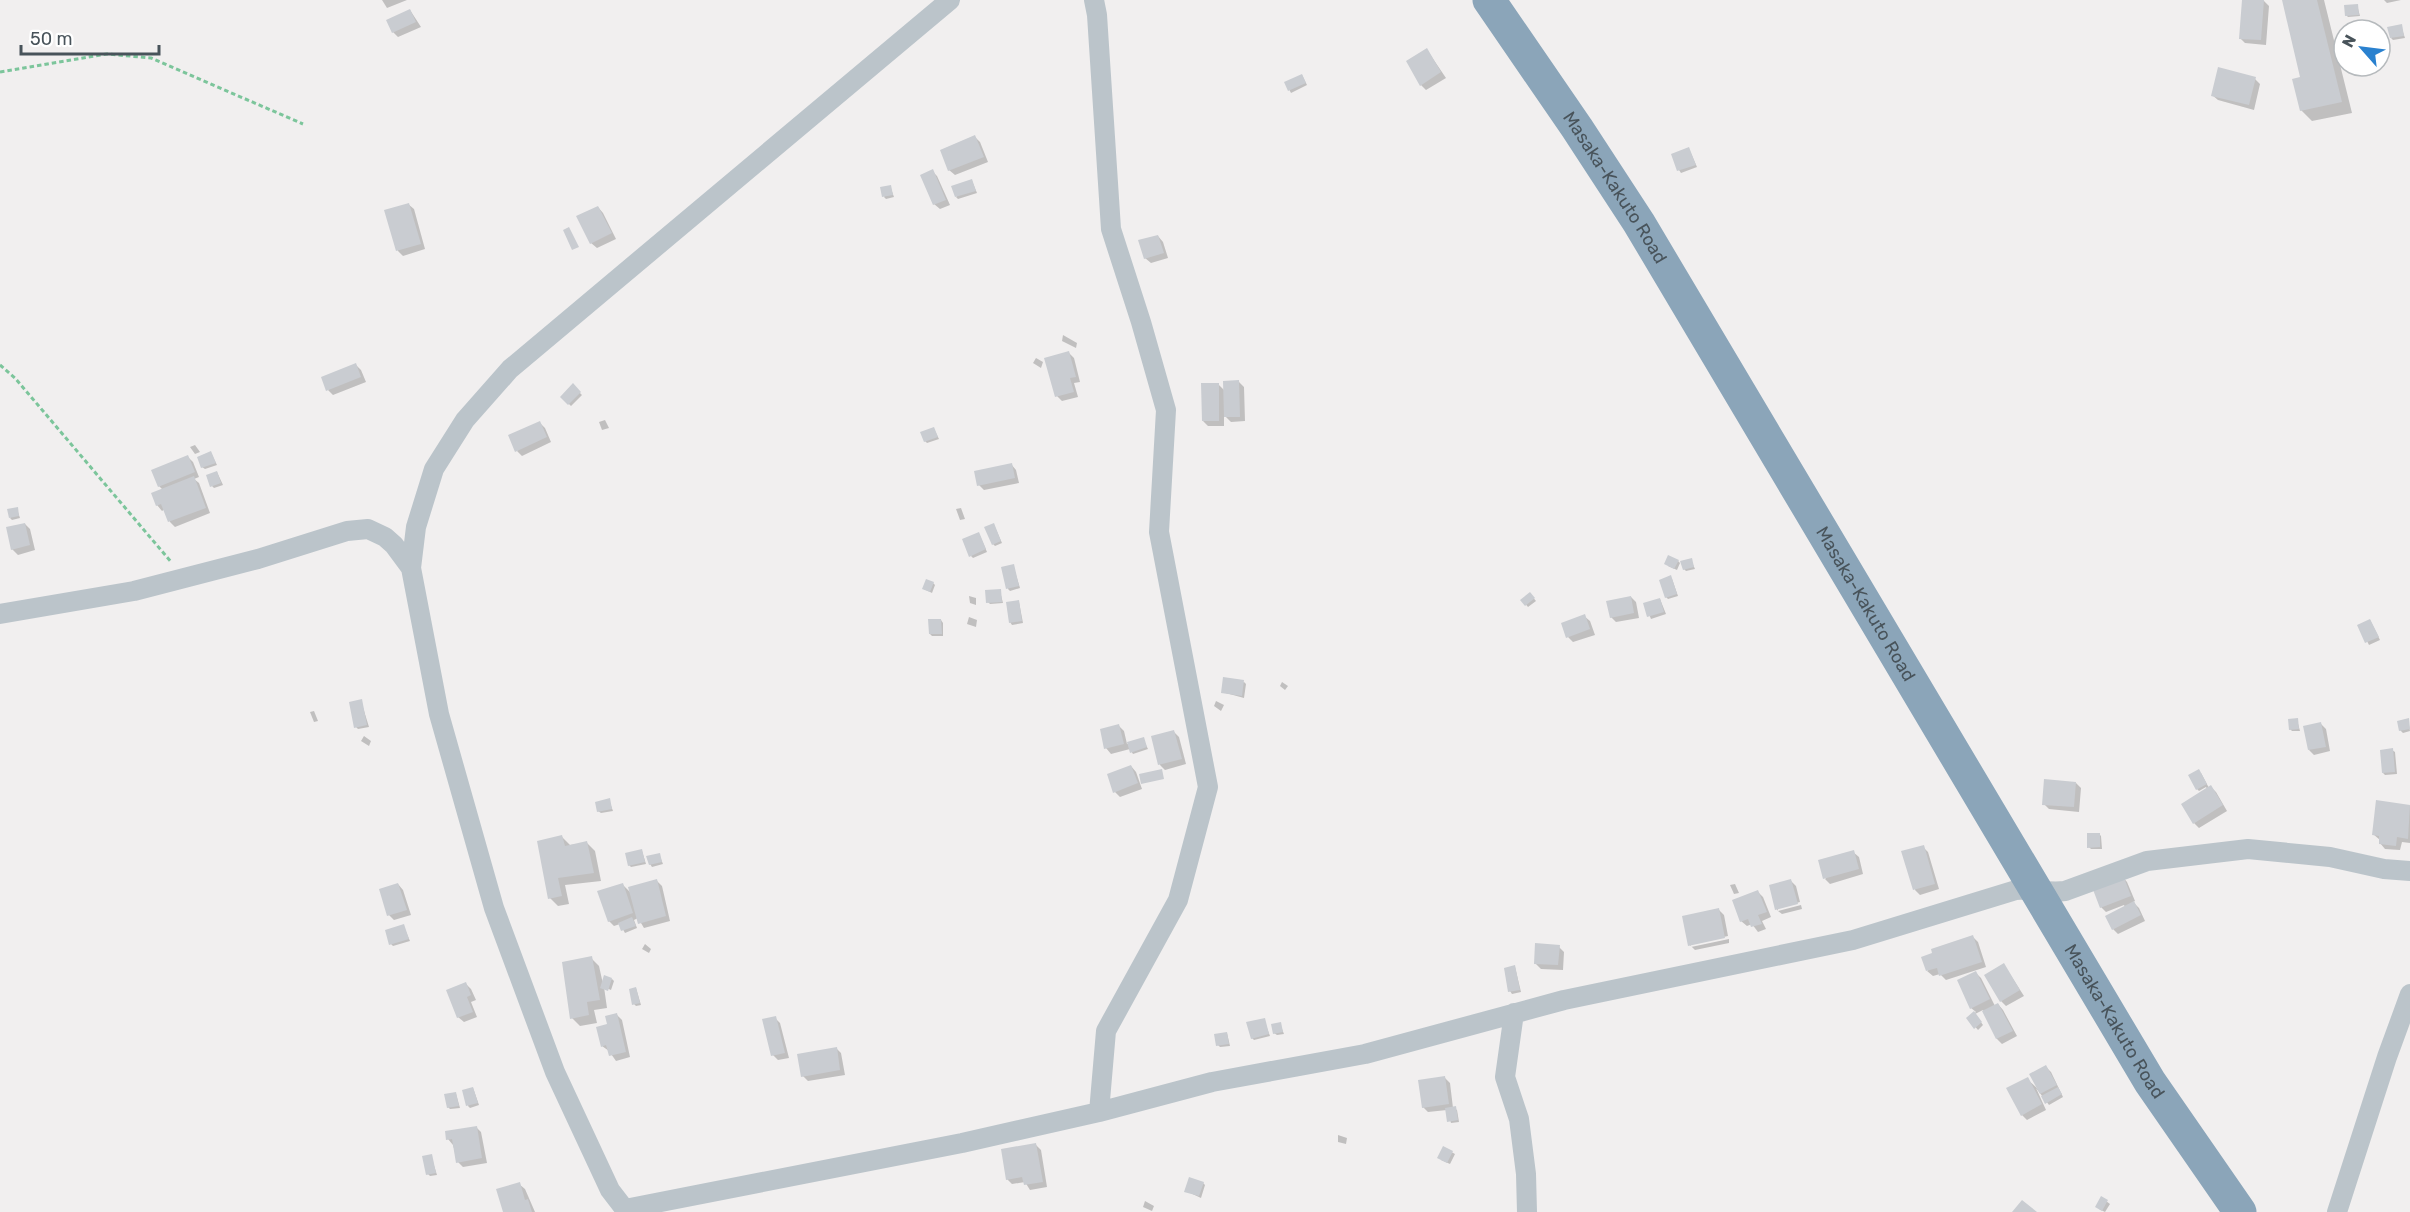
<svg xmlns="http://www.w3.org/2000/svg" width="2410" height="1212" viewBox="0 0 2410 1212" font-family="Rubik,sans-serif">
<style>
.shadow{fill:#0003}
.building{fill:#c9ccd1}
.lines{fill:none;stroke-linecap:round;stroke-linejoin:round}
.path{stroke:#7cc59b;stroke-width:3;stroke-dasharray:4.5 3;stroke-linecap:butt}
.street{stroke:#bbc4ca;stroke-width:20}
.highway{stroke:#8ba5b9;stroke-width:33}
.labels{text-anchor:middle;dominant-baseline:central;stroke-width:4.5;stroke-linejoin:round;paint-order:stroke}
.street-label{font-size:18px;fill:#48535a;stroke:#fff}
</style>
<rect width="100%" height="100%" fill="#f1efef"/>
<path class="shadow" d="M382,0H407L387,8Z
M2243,0L2264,1L2269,6L2266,45L2245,43L2240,38Z
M2283,0H2324L2352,113L2312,121L2301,110V78Z
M2384,0H2401L2387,3Z
M2357,5L2360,16L2348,17L2346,15Z
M410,10L421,27L398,37L393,32Z
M2401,26L2405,38L2393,40L2391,38Z
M1427,50L1446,78L1426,90L1421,85Z
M1302,75L1307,85L1291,93L1286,83Z
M2255,79L2260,84L2254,110L2218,100L2212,95Z
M975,137L980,142L988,162L955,175L949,170Z
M1689,149L1697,167L1681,173L1679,170Z
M932,171L937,176L950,205L940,209L934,204Z
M972,181L977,193L958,199L956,197Z
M890,186L894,197L886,199L884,197Z
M408,204L414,209L425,249L403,256L398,251L386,211Z
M598,207L603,213L616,239L597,248L591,243Z
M1158,236L1163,242L1168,258L1151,263L1145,258Z
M1063,335L1077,343L1076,348L1062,341Z
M1069,353L1074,358L1080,382L1074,383L1078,397L1062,401L1057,396Z
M1036,358L1043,362L1041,368L1033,363Z
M356,365L361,370L366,382L333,395L328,390Z
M1239,382L1244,387L1245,421L1231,422L1224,415V426H1208L1203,421L1218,384L1225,391Z
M573,386L582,395L571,406L562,397Z
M605,420L609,428L602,430L599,422Z
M539,422L545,428L551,442L522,456L517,451Z
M934,429L939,439L927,443L925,441Z
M195,445L200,452L195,454L190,447Z
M211,453L217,465L205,469L202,467Z
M188,457L193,462L199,477L194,479L199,483L210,513L175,527L170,522L165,509L162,511L157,505L163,490L159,486Z
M1011,464L1016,470L1019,483L984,490L979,485Z
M217,472L223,485L214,488L212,486Z
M961,508L965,519L960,520L956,509Z
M17,509L20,518L12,520L10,518Z
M25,524L30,529L35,550L18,555L12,549Z
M994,525L1002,543L995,546L993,544Z
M980,536L987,552L973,558L971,556Z
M1691,560L1695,569L1686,571L1684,569Z
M1678,561L1680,563L1677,570L1668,566Z
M1013,565L1020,588L1010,591L1008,589Z
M1672,579L1678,596L1668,599L1666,597Z
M933,583L935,585L932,593L924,589Z
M1000,591L1003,603L990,604L988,602Z
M1530,594L1536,601L1528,607L1522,600Z
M969,596L976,598V605L970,603Z
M1631,597L1636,602L1639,618L1616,622L1611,617Z
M1660,599L1666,614L1651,619L1645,604Z
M1019,602L1023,623L1012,625L1010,622Z
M1584,616L1590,621L1595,635L1573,642L1568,637Z
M969,617L977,620L976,627L967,624Z
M941,620L943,623V636H932L930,634Z
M2370,620L2380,640L2369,645L2359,625Z
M1244,682L1246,684L1244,698L1222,692Z
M1282,682L1288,686L1285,690L1280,686Z
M361,701L369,727L358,729L356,727Z
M1216,701L1224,705L1221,711L1214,706Z
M314,711L318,721L314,722L310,712Z
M2297,720L2300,731H2292L2290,729Z
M2408,720L2410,731L2403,733L2400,730Z
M2321,724L2326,729L2330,751L2314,755L2309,750Z
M1119,726L1124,731L1127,744L1143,739L1148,749L1133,754L1130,749L1111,754L1106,748Z
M1174,732L1179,737L1186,764L1165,770L1160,765L1152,737Z
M364,736L371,741L369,746L361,741Z
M2392,750L2395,752L2397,774L2385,775L2383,773Z
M1131,766L1136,772L1142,789L1120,797L1115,792Z
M2201,773L2209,788L2211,787L2216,792L2227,811L2199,828L2194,823L2207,789L2206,787L2199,791L2197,789Z
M2076,783L2081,788L2079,812L2049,809L2044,804Z
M609,800L613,811L601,813L598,811Z
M2378,802L2410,806V843L2402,842L2400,850L2385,849L2380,843V840L2373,834Z
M2099,834L2101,836L2102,849H2091L2089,847Z
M562,837L570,845L587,843L595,851L601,881L565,885L569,904L558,906L550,898Z
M1923,847L1928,852L1939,889L1920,895L1915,890Z
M642,851L646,864L631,867L629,865Z
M1853,852L1859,857L1863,874L1830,884L1825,879Z
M659,854L663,864L652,867L650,864Z
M2122,876L2127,882L2135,901L2133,902L2139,908L2145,921L2118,934L2113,929L2125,907L2124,905L2106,912L2101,907Z
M657,881L662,886L670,921L644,928L638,918L634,920L637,928L625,933L620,924L614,926L609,921L622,884L632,894Z
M1791,881L1796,886L1800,902L1778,908V911L1777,909Z
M398,884L403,890L411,915L394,920L389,915Z
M1735,884L1739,893L1734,894L1730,885Z
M1758,892L1763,897L1771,917L1762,921L1766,929L1758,932L1752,924L1747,926L1741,921Z
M1801,905L1802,909L1782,914L1778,911Z
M1718,909L1724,915L1728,936L1691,944V947L1729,939V943L1695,950L1690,945Z
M403,925L410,941L393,946L391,944Z
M1973,937L1978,942L1986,967L1946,980L1940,974L1933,976L1927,971Z
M645,944L651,949L649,953L642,949Z
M1559,947L1564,952L1563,970L1541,969L1535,963Z
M591,958L599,966L603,984L612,979L614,981L611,990L604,987L607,1008L594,1010L597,1023L580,1026L572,1018Z
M2004,965L2024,996L2006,1006L2001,1001Z
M1515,967L1521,992L1512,994L1510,991Z
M1976,973L1981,978L1995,1006L1998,1004L2003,1010L2017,1036L2002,1044L1997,1039L1983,1010L1975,1014L1983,1025L1978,1030L1968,1018L1976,1012L1971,1008Z
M466,984L471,989L476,1000L471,1002L477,1017L464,1022L458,1017Z
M636,988L641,1005L636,1006L634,1004Z
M617,1015L622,1020L630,1057L616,1061L609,1051L602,1046L609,1025Z
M775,1018L780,1023L789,1058L778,1060L773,1055Z
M1264,1020L1270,1036L1254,1040L1252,1038Z
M1280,1024L1284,1034L1277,1035L1274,1033Z
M1227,1033L1230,1046L1220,1047L1218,1045Z
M836,1048L841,1053L845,1075L808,1081L803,1076Z
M2046,1067L2051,1072L2063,1097L2049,1105L2036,1088L2046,1110L2027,1120L2022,1115L2027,1079L2038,1089Z
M1445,1078L1450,1083L1453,1108L1457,1110L1459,1122L1451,1123L1447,1110L1428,1112L1423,1107Z
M473,1088L479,1105L470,1108L468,1106Z
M456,1094L460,1108L450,1109L448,1107Z
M476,1127L481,1132L487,1163L463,1167L458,1162L453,1145L448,1139Z
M1338,1135L1347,1138L1346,1144L1338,1142Z
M1036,1145L1041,1150L1047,1187L1030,1190L1025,1182L1012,1184L1007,1179Z
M1444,1148L1455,1154L1450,1164L1441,1160Z
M431,1156L437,1175L430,1176L428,1174Z
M1203,1183L1205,1185L1201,1198L1186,1191Z
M519,1184L525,1189L535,1212H505Z
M2102,1198L2110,1204L2105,1212L2099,1209Z
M1145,1201L1154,1206L1152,1211L1143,1207Z"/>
<path class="building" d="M2242,0H2264L2261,40L2239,39Z
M2282,0H2317L2342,102L2300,111L2292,79L2300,77Z
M2358,4L2359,15L2345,16L2344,5Z
M410,9L416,22L392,33L386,20Z
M2402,24L2404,36L2390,38L2387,27Z
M1427,48L1441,72L1420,86L1406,61Z
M2218,67L2256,77L2249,105L2211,96Z
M1302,74L1306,83L1288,91L1284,82Z
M975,135L984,157L948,171L940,150Z
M1689,147L1696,165L1677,171L1671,154Z
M933,169L946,200L933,205L920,175Z
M972,179L976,191L955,197L951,186Z
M891,185L893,195L882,197L880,187Z
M409,203L421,244L396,251L384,210Z
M598,206L612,233L590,244L576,216Z
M569,227L579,247L572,250L563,230Z
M1158,235L1164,253L1144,259L1138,240Z
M1069,351L1076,377L1070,378L1074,392L1055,397L1044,358Z
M356,363L361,377L326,391L321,377Z
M1239,380L1240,417H1224L1223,381Z
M573,383L581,392L568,405L560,397Z
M1201,383H1219V421H1202Z
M540,421L547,437L515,452L508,435Z
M934,427L938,437L924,442L920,432Z
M211,451L216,463L201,468L197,457Z
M188,455L195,472L158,487L151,470Z
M1012,463L1015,478L977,486L974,471Z
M217,471L221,483L210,487L206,475Z
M194,476L206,508L168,522L161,504L156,506L151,493Z
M18,507L19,516L9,518L7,509Z
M25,523L30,545L11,550L6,527Z
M994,523L1001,541L992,545L984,527Z
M979,532L986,549L969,557L962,539Z
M1668,555L1679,560L1674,569L1664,564Z
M1692,558L1694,567L1683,570L1680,561Z
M1014,564L1019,586L1006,589L1001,567Z
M1671,575L1677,594L1665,598L1659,580Z
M926,579L934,582L930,592L922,589Z
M1001,589L1002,602L986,603L985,590Z
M1530,592L1535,598L1525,606L1520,600Z
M1631,596L1634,613L1610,618L1606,601Z
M1660,598L1664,612L1647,617L1643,603Z
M1019,600L1022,621L1009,623L1006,602Z
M1585,614L1590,629L1566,638L1561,623Z
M928,619H941L942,634H929Z
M2370,619L2379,637L2365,643L2357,625Z
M1223,677L1244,680L1242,696L1221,693Z
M362,699L367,725L354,728L349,702Z
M2298,718L2299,729L2289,730L2288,719Z
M2409,718L2410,729L2399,731L2397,721Z
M2321,722L2326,747L2308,750L2303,726Z
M1119,724L1124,744L1104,749L1100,729Z
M1174,730L1182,759L1158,765L1151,736Z
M1144,737L1147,747L1130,753L1127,742Z
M2393,748L2395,772L2382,773L2380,750Z
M1131,765L1138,783L1113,793L1107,774Z
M1162,769L1164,779L1141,784L1139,774Z
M2199,769L2207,784L2196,790L2188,775Z
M2044,779L2076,782L2074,807L2042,805Z
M2211,785L2223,805L2193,824L2181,804Z
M610,798L612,809L597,812L595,802Z
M2376,800L2410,805L2408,839L2397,837L2396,846L2379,844V836L2372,835Z
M2087,833H2100V847L2087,848Z
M562,835L565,846L587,841L594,873L558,878L562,896L548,899L537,841Z
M1924,845L1935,884L1913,890L1901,851Z
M642,849L645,862L628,866L625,853Z
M1854,850L1859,869L1823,879L1818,860Z
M660,853L662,862L649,865L646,856Z
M2123,875L2131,896L2100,908L2092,887Z
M657,879L666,916L638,924L628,887Z
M1791,879L1798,904L1775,910L1769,885Z
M398,883L407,910L387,916L379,889Z
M623,883L633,913L608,922L597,891Z
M1758,890L1767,912L1758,915L1762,924L1751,927L1748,919L1740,922L1732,900Z
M2134,901L2141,915L2112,930L2105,916Z
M1719,908L1725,938L1688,946L1682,916Z
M632,917L636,926L621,931L618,923Z
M404,924L409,939L389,945L385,930Z
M1973,935L1982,962L1939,976L1937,968L1926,971L1921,957L1932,953L1931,949Z
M1535,943L1560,945L1558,965L1534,964Z
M592,956L600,1000L587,1002L589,1015L570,1019L562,962Z
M2004,963L2020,990L2000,1002L1984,975Z
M1515,965L1520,990L1508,992L1504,968Z
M1976,971L1990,999L1970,1009L1957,980Z
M604,975L612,978L608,991L600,988Z
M466,982L471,995L467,997L473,1012L457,1018L446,990Z
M636,987L640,1003L632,1005L629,989Z
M1998,1003L2013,1031L1996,1039L1982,1011Z
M1974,1011L1982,1022L1974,1029L1966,1018Z
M617,1013L626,1052L609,1056L606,1045L601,1047L596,1027L607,1024L605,1016Z
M776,1016L785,1053L771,1056L762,1019Z
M1265,1018L1269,1034L1251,1039L1246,1022Z
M1281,1022L1283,1032L1273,1034L1271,1024Z
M1227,1032L1229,1044L1216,1046L1214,1034Z
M837,1047L840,1070L801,1077L797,1054Z
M2046,1065L2057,1085L2040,1094L2029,1074Z
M1445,1076L1449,1104L1422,1108L1418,1080Z
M2028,1077L2042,1104L2021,1116L2006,1088Z
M473,1087L478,1103L466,1106L462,1090Z
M2058,1087L2062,1094L2045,1104L2041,1096Z
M456,1092L459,1106L447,1108L444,1094Z
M1456,1106L1458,1120L1447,1122L1445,1108Z
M477,1126L482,1158L456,1163L452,1139L446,1140L445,1131Z
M1036,1143L1043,1182L1024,1185L1022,1177L1006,1180L1001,1149Z
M1443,1146L1453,1151L1447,1163L1437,1158Z
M432,1154L436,1173L426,1175L422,1156Z
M1189,1177L1204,1182L1199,1196L1184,1192Z
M520,1182L525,1200L528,1199L532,1212H503L496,1189Z
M2101,1196L2108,1200L2102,1211L2095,1207Z
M2022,1200L2037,1212H2012Z"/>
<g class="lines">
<path class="path" d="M0,72L107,54L151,58L303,124
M0,365L15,378L172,563"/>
<path class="street" d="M1094,0L1097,15L1111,229L1141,322L1166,410L1159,532L1208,787L1178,900L1106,1031L1099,1112
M0,614L134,591L258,559L347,531L368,529L385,537L394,545L411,568
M1514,1013L1505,1077L1519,1119L1526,1174L1527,1212
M625,1209L962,1143L1099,1112L1212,1082L1365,1054L1564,1000L1853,940L2016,890C2032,889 2049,893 2065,891L2147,861L2248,849L2330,857L2384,869L2410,871
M627,1212L610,1190L555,1072L494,908L439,714L411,568L416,527L434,469L465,420L510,369L950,0
M2337,1212L2387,1057L2410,994"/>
<path class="highway" id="s1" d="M1489,0L1577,128L1639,223L2150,1082L2240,1212"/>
</g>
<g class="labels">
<g class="street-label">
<text stroke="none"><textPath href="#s1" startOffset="226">Masaka-Kakuto Road</textPath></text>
<text stroke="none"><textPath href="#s1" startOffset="712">Masaka-Kakuto Road</textPath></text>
<text stroke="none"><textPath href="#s1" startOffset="1198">Masaka-Kakuto Road</textPath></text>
</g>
</g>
<g transform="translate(2362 48) rotate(298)"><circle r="28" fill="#ffffff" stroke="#b6babd" stroke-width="1.5"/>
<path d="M0-4.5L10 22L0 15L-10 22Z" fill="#2a81cf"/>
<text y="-9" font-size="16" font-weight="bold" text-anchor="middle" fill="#48535a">N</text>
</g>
<path d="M21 45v9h138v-9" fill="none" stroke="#48535a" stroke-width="3"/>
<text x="30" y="45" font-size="18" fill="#48535a" stroke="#ffffff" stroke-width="4.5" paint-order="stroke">50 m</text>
</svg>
